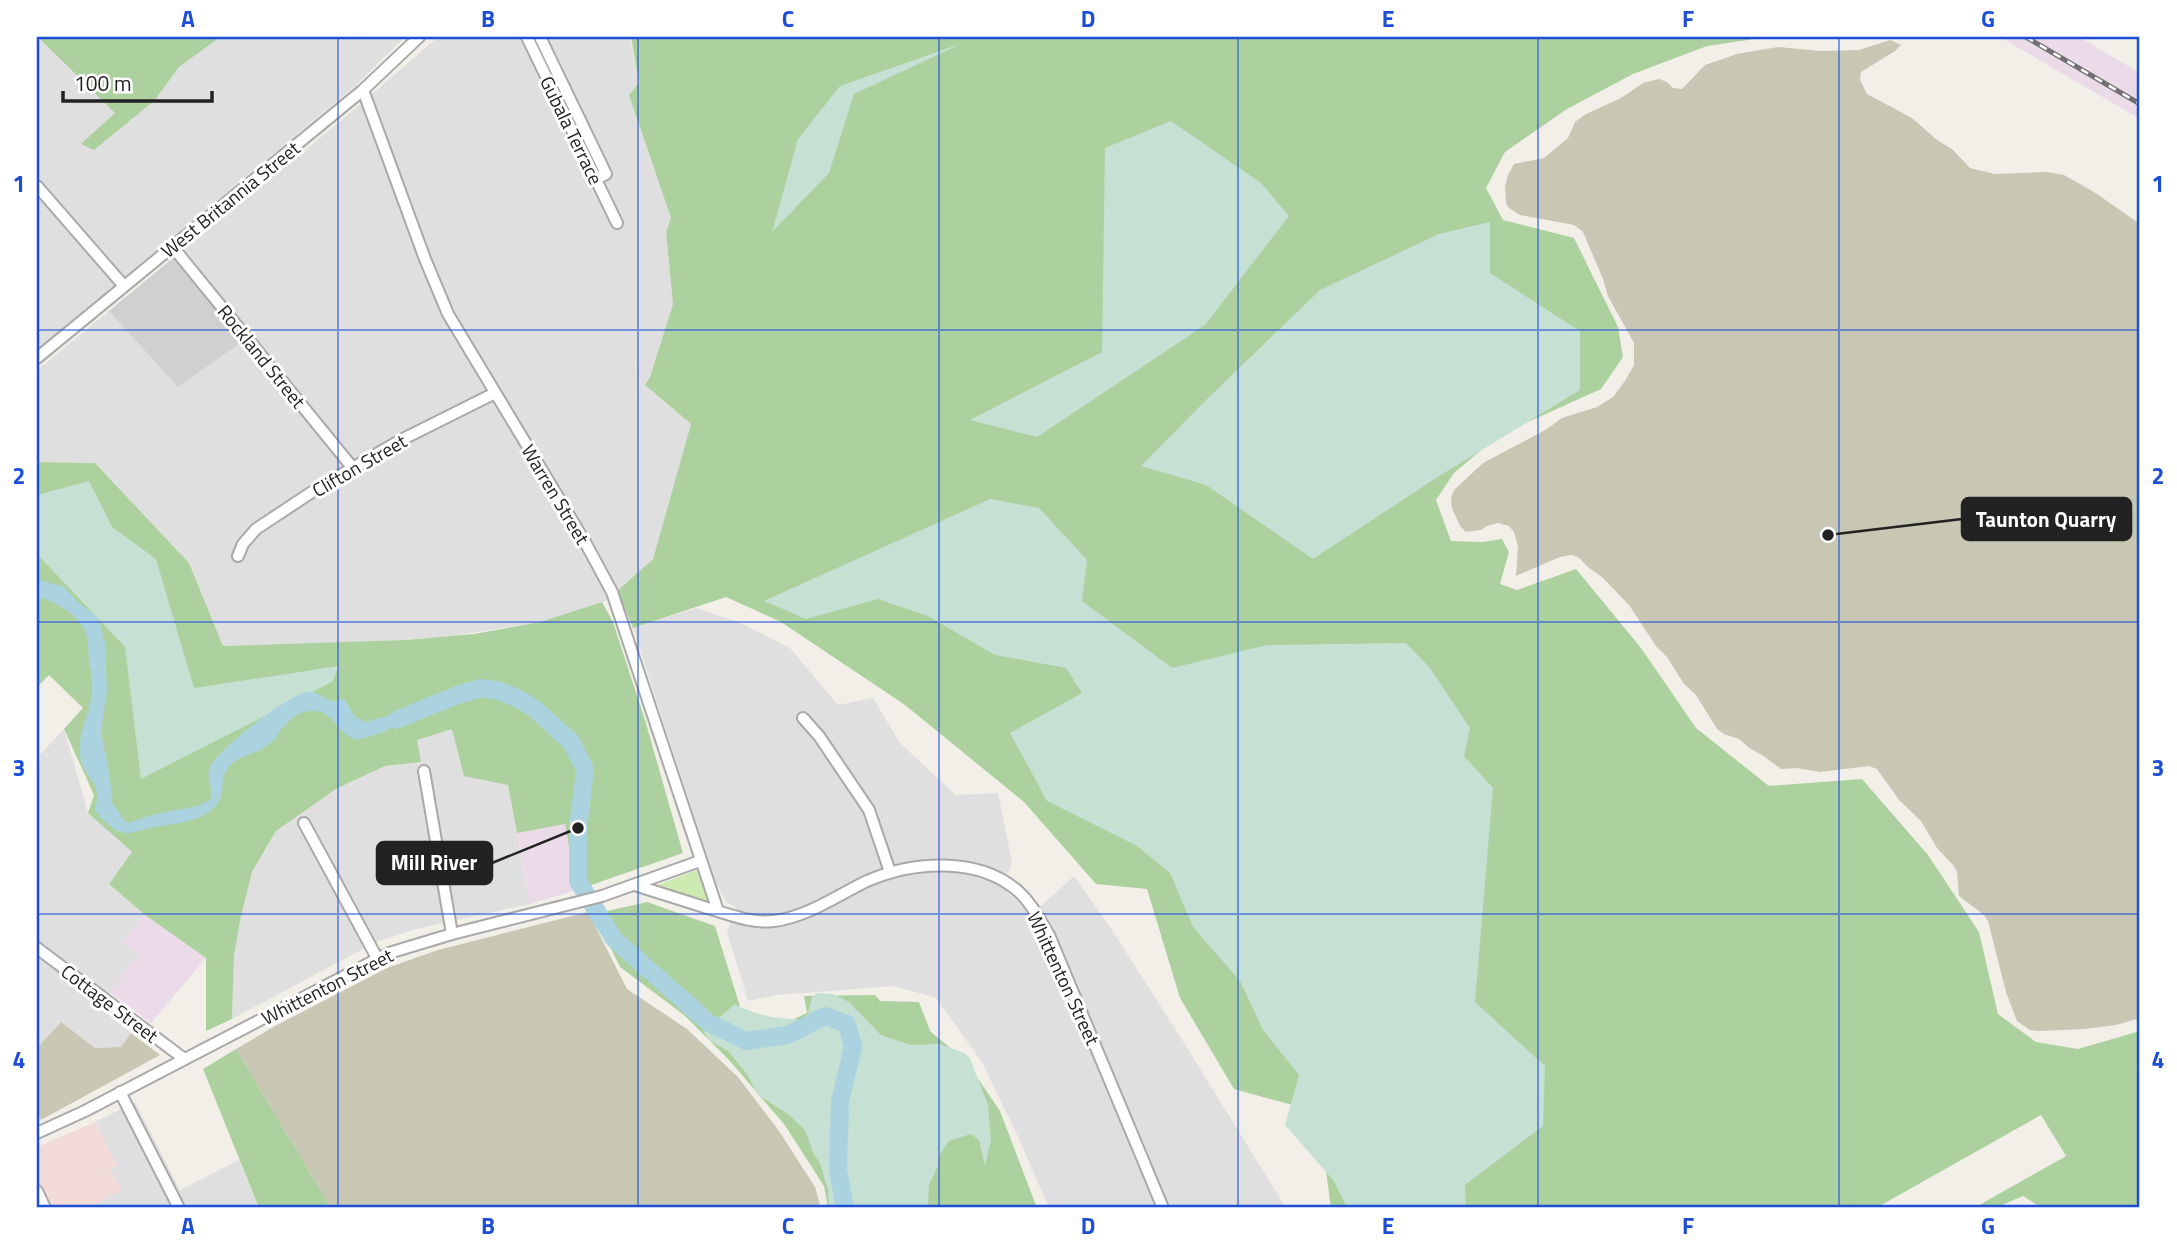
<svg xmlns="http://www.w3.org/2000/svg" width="2177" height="1245" viewBox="0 0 2177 1245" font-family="'Titillium Web',sans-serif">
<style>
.residential{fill:#e0dfdf}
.commercial{fill:#f2dad9}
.industrial{fill:#ebdbe8}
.religious{fill:#d0d0d0}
.construction{fill:#c7c7b4}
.grass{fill:#cdebb0}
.forest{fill:#add19e}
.wetland{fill:#c6e0d4}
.water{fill:#aad3df}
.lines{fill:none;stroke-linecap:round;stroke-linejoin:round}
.river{stroke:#aad3df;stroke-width:18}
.minor-casing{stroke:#a9a9a9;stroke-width:14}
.minor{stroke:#fff;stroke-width:10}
.rail-casing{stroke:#707070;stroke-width:5}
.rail{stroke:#fff;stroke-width:2.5;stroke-dasharray:8;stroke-linecap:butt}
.grid{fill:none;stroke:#1d4ed8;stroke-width:2;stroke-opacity:0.55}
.labels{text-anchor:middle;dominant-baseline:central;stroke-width:6;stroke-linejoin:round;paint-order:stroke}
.street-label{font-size:19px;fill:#222;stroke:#fff}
.leader{fill:none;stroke:#222;stroke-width:2.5}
.callout-dot{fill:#222;stroke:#fff;stroke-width:2.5}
.callout{fill:#222;stroke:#222;stroke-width:2.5}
.callout-label{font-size:21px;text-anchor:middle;font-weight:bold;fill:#fff}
.neatline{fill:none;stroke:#1d4ed8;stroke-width:2.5}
.grid-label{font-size:23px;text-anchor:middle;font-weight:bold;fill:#1d4ed8}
</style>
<rect width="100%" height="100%" fill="#f2efe9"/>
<path class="residential" d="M37,37H405L356,85L37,350Z
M438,37H630L639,83L629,95L671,218L666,232L673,304L650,377L645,385L691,424L653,559L606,601L540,622L453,636L354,644L223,646L189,563L95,463L37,462V370L343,119Z
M696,608L741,623L790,648L838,705L873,698L900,743L956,795L998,793L1012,863L1002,886L1031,915L1074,876L1112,930L1181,1038L1286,1208H1049L1019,1139L982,1062L936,998L894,986L777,995L748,1001L727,932L737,908L726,902L715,881L633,628Z
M64,729L88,813L132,852L109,884L145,915L124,942L139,955L99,1007L131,1033L121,1047L95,1048L61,1022L37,1048V758Z
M452,729L508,785L530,904L420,928L376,942L232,1019L234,956L241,916L252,872L276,831L336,789L385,766L421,762L416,740Z
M135,1102L180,1190L239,1160L259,1208H87L121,1190L110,1168L116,1165L95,1122Z"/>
<path class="commercial" d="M95,1122L117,1165L110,1169L121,1190L87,1208H48L37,1186V1147Z"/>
<path class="industrial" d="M2000,37H2079L2140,73V119Z
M565,823L577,890L530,904L517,833Z
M145,915L206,958L151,1023L109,992L139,955L123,942Z"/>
<path class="religious" d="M173,258L243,341L178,387L109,311Z"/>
<path class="construction" d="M1890,40L1901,45L1895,51L1861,72L1860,80L1867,94L1912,118L1937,140L1953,150L1970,168L1995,174L2047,172L2064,175L2094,192L2140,224V1018L2116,1025L2085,1029L2038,1031L2030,1030L2017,1021L2006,992L1988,921L1984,915L1959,896L1957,872L1954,866L1937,848L1921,821L1899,800L1877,769L1869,766L1820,772L1797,768L1781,769L1762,755L1749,748L1739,739L1724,734L1717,729L1696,695L1684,684L1667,657L1656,646L1629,605L1602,577L1589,568L1578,557L1571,555L1560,557L1516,576L1518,546L1514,532L1509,526L1498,523L1487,526L1481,530L1466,532L1460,526L1452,508L1451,497L1455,489L1483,463L1547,429L1562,418L1597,407L1613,397L1625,381L1634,365V343L1608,296L1603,279L1583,232L1574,225L1520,215L1509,208L1506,203L1505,186L1508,175L1514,164L1544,158L1568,138L1575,122L1586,114L1621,98L1643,83L1659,79L1667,82L1673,88L1682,89L1705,65L1737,54L1778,47L1821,51L1859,50Z
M588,912L627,989L687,1029L738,1077L779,1131L815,1187L821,1208H331L236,1049L275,1026L387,968L438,950Z
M61,1022L95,1048L121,1047L131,1033L160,1055L41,1120L37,1112V1048Z"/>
<path class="grass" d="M697,870L709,903L655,886Z"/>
<path class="forest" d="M38,37H220L179,67L154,101L94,150L81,144L115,113Z
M631,37H1768L1707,46L1633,74L1567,109L1505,152L1486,188L1503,220L1574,238L1618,327L1623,357L1601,389L1499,435L1454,473L1436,500L1451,541L1483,542L1502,539L1509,552L1500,584L1517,590L1576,569L1641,648L1696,728L1769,786L1862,779L1928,855L1979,932L1998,1014L2036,1042L2078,1049L2140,1031V1208H2042L2023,1196L1995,1208H1974L2066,1156L2041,1115L1876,1208H1331L1318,1112L1234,1089L1180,998L1147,889L1096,884L1024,802L905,705L781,622L726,597L633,628L617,591L653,559L691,424L645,385L650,377L673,304L666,232L671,218L629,95L639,83Z
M37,462L95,463L189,563L223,646L406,640L474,634L540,622L602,602L613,622L645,720L683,853L577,890L565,824L517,833L508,785L464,776L452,729L417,740L421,762L385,766L336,789L276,831L252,872L241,916L234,956L232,1019L206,1031V958L145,915L109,884L132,852L88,813L94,795L64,729L83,708L49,675L39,685L37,683Z
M647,902L715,926L742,1013L775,1028L807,1013L804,996L875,995L880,1001L919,1002L930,1031L966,1061L1000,1111L1037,1208H828L824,1186L784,1124L729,1060L684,1015L620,967L594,914Z
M236,1049L331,1208H259L203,1069Z"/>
<path class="wetland" d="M963,43L854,94L829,173L772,232L798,139L840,86Z
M1171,121L1261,183L1289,216L1205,325L1037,437L970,420L1102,352L1105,148Z
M1490,222V273L1580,331V390L1436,478L1313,559L1206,485L1141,466L1203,403L1320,290L1439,234Z
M89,481L112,527L156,559L194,688L339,666L332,682L141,779L125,647L37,554V495Z
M990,499L1039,508L1087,560L1082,601L1172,668L1267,645L1406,643L1430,668L1470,728L1464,756L1493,788L1475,1002L1545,1066L1543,1126L1465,1185L1466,1208H1347L1334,1181L1285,1125L1299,1075L1263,1030L1240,981L1193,927L1170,873L1137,846L1047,801L1010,733L1082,693L1066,668L995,655L928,616L878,599L806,619L764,601Z
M818,993L833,994L849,1002L881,1035L911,1045L940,1044L964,1053L970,1058L988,1105L991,1140L985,1166L979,1140L971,1134L949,1141L940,1154L938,1166L929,1185L928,1208H829L828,1190L820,1163L814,1155L805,1130L788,1114L758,1095L747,1074L728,1051L710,1041L703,1031L735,1004C755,1015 779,1020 802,1019L808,1014L812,997Z"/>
<path class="water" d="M37,579L64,587L78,602L98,618L105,643L107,690L101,732L110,777L112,802L123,819L128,823L155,814L198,806L211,799C214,789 205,778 210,767C218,749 289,694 308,692C319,690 324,701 333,701C337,701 340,700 344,699L355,717L366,722L429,704L384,732L357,740C337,735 334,708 309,711C283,715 281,738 265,747C253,755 237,756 228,768C218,781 227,795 215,807C197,824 172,823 150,828C141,830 133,834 124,833C114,831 100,818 95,810C95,805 98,800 97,795C96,776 80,776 80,751C79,732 88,717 91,699C94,685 91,674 89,661C88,650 89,639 84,629C77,614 53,600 37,597Z"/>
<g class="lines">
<path class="river" d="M396,720L457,695L481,688L499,691L517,698L535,709L571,742L585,769L578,828V881L614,939L709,1023L746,1041L788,1035L825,1016L847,1024L853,1047L840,1101L838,1170L845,1208"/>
<g class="minor-casing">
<path id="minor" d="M527,37L617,223
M540,37L606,174L596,179
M363,90L425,259L448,314L585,542L612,592L718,911
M37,186L124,286
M172,246L352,467
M37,358L363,90L419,37
M238,556L243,544L256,529L318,488L399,441L495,393
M803,718L819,736L869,810L890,872
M424,771L452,934
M304,823L377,958
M635,885C659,893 683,900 707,908C729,914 751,924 774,921C807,917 838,895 867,881C913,861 979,856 1019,892C1032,904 1040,920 1049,935L1163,1208
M37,948L183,1058
M120,1092L179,1208
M37,1133L85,1111L389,953L452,934L602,896L700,861
M37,1191L45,1208"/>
</g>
<use href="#minor" class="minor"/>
<g class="rail-casing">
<path id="rail" d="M2026,37L2140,104"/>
</g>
<use href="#rail" class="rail"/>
</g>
<path class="grid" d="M338,37V1208M638,37V1208M939,37V1208M1238,37V1208M1538,37V1208M1839,37V1208M37,330H2140M37,622H2140M37,914H2140"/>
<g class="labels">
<g class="street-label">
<text transform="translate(572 130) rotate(64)">Gubala Terrace</text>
<text transform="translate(230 199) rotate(-39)">West Britannia Street</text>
<text transform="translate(262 356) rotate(51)">Rockland Street</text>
<text transform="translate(359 465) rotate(-30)">Clifton Street</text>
<text transform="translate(556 494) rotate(59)">Warren Street</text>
<text transform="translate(1064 978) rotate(65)">Whittenton Street</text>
<text transform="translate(327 986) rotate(-27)">Whittenton Street</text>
<text transform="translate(110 1003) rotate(37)">Cottage Street</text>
</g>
</g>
<path class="leader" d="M1828 535L1962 519M578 828L492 863"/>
<g class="callout-dot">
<circle cx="1828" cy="535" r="7"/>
<circle cx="578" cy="828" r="7"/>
</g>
<g class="callout">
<rect x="1962" y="498" width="169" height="42" rx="7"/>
<rect x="377" y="842" width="115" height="42" rx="7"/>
</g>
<g class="callout-label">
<text x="2046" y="527">Taunton Quarry</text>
<text x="434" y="870">Mill River</text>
</g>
<rect width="2177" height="1245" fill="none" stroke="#ffffff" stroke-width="77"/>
<path d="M63 91v10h149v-10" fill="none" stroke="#222222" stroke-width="3.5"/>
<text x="74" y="91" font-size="21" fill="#222222" stroke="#ffffff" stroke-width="5" paint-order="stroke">100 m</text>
<rect x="38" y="38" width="2100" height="1168" class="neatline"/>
<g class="grid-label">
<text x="188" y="27">A</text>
<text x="488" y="27">B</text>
<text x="788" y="27">C</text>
<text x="1088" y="27">D</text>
<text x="1388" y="27">E</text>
<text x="1688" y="27">F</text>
<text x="1988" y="27">G</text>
<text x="19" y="192">1</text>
<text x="2158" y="192">1</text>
<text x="19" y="484">2</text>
<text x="2158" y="484">2</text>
<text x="19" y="776">3</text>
<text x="2158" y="776">3</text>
<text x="19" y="1068">4</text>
<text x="2158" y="1068">4</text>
<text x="188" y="1234">A</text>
<text x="488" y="1234">B</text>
<text x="788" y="1234">C</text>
<text x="1088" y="1234">D</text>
<text x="1388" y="1234">E</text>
<text x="1688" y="1234">F</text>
<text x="1988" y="1234">G</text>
</g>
</svg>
